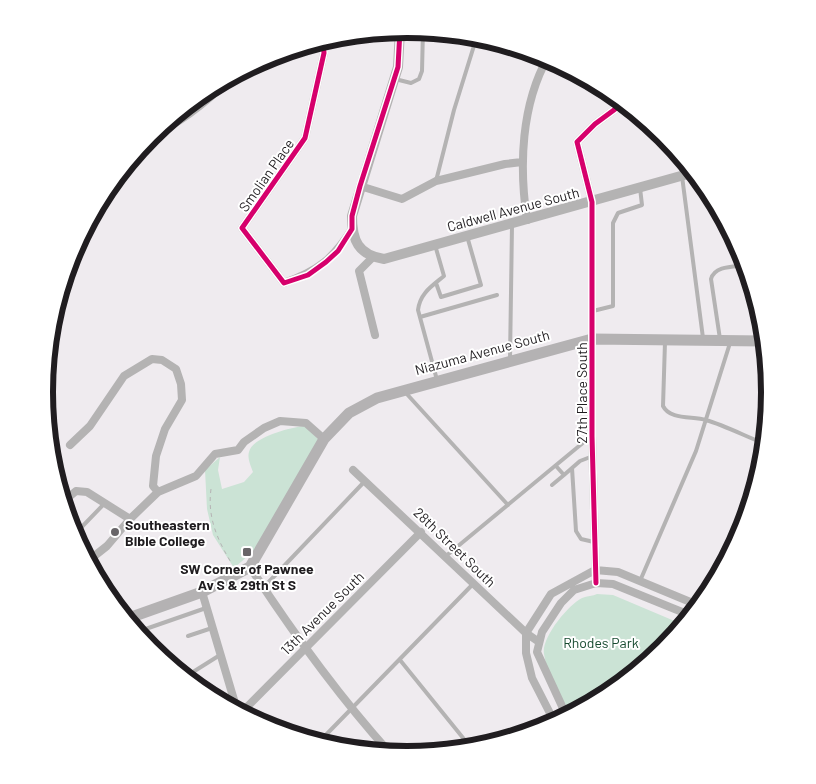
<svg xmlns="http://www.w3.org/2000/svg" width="816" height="784" viewBox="0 0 816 784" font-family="Barlow,sans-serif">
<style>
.green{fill:#cbe3d5}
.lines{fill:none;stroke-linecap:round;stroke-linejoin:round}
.path{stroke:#b5b3b4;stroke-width:1;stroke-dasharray:4 4;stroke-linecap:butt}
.service{stroke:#b4b3b3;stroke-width:4}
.minor{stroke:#b4b3b3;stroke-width:8}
.tertiary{stroke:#b4b3b3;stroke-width:10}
.secondary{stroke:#b4b2b3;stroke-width:11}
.cycleway-casing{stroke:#fff;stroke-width:8}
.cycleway{stroke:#d6006c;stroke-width:5}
.poi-dot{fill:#686568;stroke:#fff;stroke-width:2}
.labels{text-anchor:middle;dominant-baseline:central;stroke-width:4;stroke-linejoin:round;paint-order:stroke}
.street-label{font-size:14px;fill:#201d20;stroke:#fff}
.poi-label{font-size:14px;font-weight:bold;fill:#201d20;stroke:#fff;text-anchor:start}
.park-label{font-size:14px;fill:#164a2f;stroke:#fff}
.rim{fill:none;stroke:#201d20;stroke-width:6}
</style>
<rect width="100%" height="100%" fill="#efebef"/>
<path class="green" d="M305,426L320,441L256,549L234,568L213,535L207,509L205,470L220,457L218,470L222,489L244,482L253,472C251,466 247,458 249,452C252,437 292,427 305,426Z
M597,594L613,595L684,625C651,665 616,691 571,715C561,696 547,676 544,654C541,638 568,605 582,598C587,596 593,596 597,594Z"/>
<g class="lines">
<path class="path" d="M211,489C207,518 218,541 232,564"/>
<path class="service" d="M395,79L411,83L419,79L422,71L423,30
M682,176L703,338
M436,181L454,110L477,36
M435,245L444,276C432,286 420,293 418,310L437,380
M436,283L441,297L481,285L467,236
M593,311L613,306V223L618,213L642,205L640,188
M420,317L497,295
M720,339L711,279C715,265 735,267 747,265
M665,342L663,406C670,420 692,416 706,420C723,425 741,434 758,441
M510,360L512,225
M405,392L508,505
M556,466L564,475L580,461L593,456
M572,468L576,531L581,539L594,542
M552,485L564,475
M74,535L104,504
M446,556L590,437
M640,581L696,451L730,343
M263,588L365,481
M137,632L206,608
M188,636L212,628
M400,660L472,749
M185,677L220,655
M318,743L474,583"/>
<path class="minor" d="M323,40L324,53L305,138L242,228L284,283C318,271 333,259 352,229
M152,134C180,125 213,96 234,75
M360,186L402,199L436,181L505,164L522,162
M527,220C519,166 521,105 548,57
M373,257L359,271L375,335
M70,445L90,426L124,376L152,359L162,360L176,369L181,384L182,400L165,429L156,456L153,486L158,492L196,476L215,454L238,450L244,442L264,428L280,421L306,423L324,439
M353,470L526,633L539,642
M63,502L76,491L87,492L130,519L107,546L88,561
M130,519L158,492
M250,567C293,633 338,695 390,753
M596,583L592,436V202L577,142L595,124L618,107L622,100
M202,592L237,710
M241,713L421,532
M567,717L537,652L542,632L561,603L574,590L596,583L613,584L692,616
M555,723L532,678L526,653V633L551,594L595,570L618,572L700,606"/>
<path class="tertiary" d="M400,30L398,67L352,216C352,240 358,255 384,259L695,172"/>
<path class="secondary" d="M126,619L202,592L250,567L324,439L349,413L377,398L592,339L766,341"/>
<g class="cycleway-casing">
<path id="cycleway" d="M323,40L324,53L305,138L242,228L284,283L308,275L326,262L338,251L352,229V216L360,186L398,67L400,30
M596,583L592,436V202L577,142L595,124L618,107L622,100"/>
</g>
<use href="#cycleway" class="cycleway"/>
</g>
<g class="poi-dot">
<circle cx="115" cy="532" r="5"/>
<rect x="242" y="547" width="10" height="10" rx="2.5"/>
</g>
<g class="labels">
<g class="street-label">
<text transform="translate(266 175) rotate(-55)">Smolian Place</text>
<text transform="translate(513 209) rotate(-15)">Caldwell Avenue South</text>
<text transform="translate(482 352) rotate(-15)">Niazuma Avenue South</text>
<text transform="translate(581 393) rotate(-90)">27th Place South</text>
<text transform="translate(455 547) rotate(44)">28th Street South</text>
<text transform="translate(322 613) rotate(-45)">13th Avenue South</text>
</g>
<g class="poi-label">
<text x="125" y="524">Southeastern<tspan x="125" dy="16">Bible College</tspan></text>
<text x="247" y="568" text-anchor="middle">SW Corner of Pawnee<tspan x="247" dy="16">Av S &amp; 29th St S</tspan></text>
</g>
<g class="park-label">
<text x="601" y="642">Rhodes Park</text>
</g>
</g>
<path d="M0 0H816V784H0ZM53 392a354 354 0 1 1 708 0a354 354 0 1 1-708 0Z" fill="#fff" fill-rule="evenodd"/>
<path class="rim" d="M53 392a354 354 0 1 1 708 0a354 354 0 1 1-708 0Z"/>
</svg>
